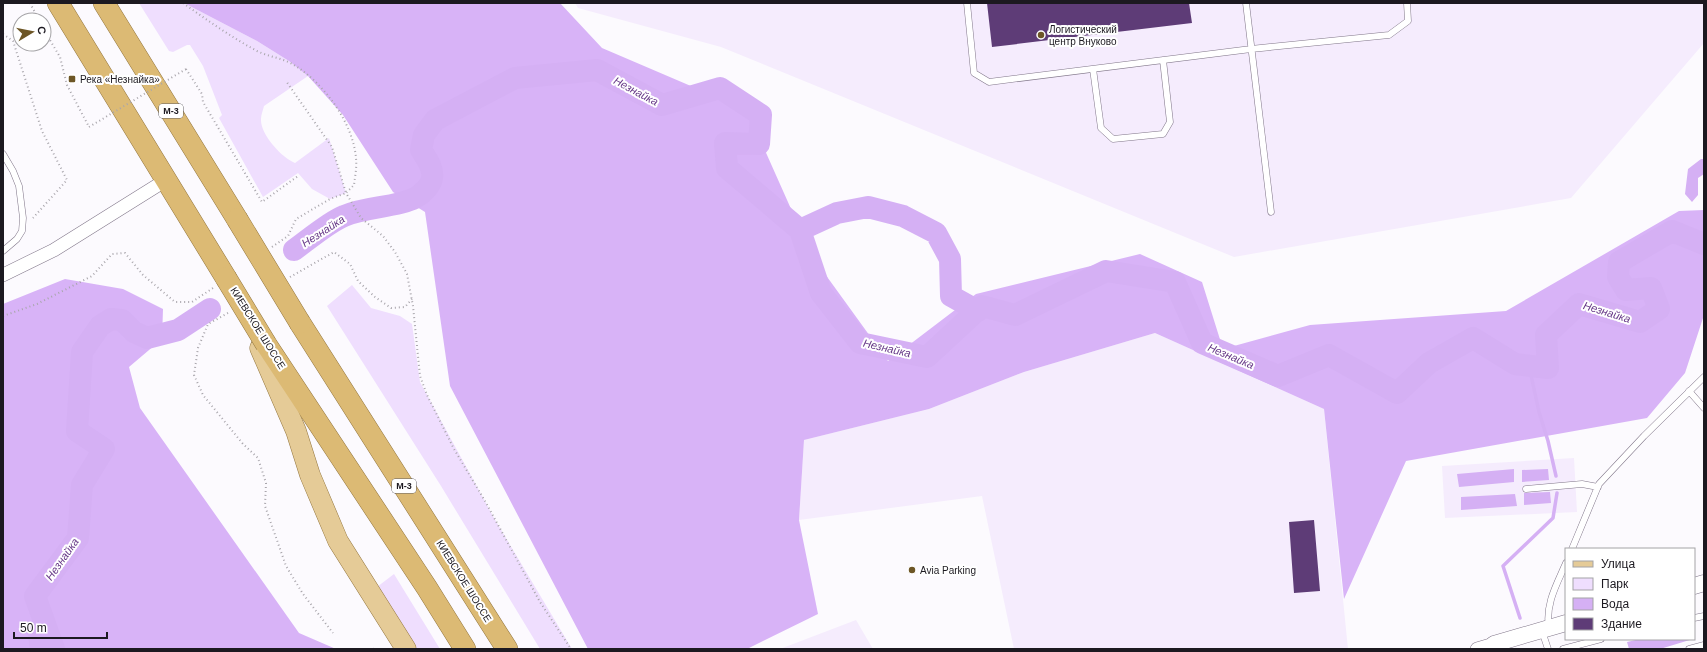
<svg xmlns="http://www.w3.org/2000/svg" width="1707" height="652" viewBox="0 0 1707 652" font-family="Arial,sans-serif">
<style>
.built{fill:#f5ecfd}
.green{fill:#efdefe}
.forest{fill:#d8b3f7}
.water{fill:#d5b0f4}
.lines{fill:none;stroke-linecap:round;stroke-linejoin:round}
.stream{stroke:#d5b0f4;stroke-width:3.5}
.river{stroke:#d5b0f4;stroke-width:22}
.building{fill:#5e3c77}
.service-casing{stroke:#807689;stroke-width:7}
.minor-casing{stroke:#807689;stroke-width:14}
.tertiary-casing{stroke:#807689;stroke-width:17}
.primary-casing{stroke:#947740;stroke-width:21}
.trunk-casing{stroke:#947740;stroke-width:22}
.path{stroke:#a9a6ac;stroke-width:2;stroke-dasharray:1 3;stroke-linecap:butt}
.service{stroke:#fff;stroke-width:6}
.minor{stroke:#fff;stroke-width:13}
.tertiary{stroke:#fff;stroke-width:16}
.primary{stroke:#e5cb97;stroke-width:20}
.trunk{stroke:#dcba74;stroke-width:21}
.trunk-bridge-casing{stroke:#947740;stroke-width:22;stroke-linecap:butt}
.path-bridge{stroke:#a9a6ac;stroke-width:2;stroke-dasharray:1 3;stroke-linecap:butt}
.trunk-bridge{stroke:#dcba74;stroke-width:21}
.poi-dot{fill:#6d5626;stroke:#fff;stroke-width:1.5}
.labels{text-anchor:middle;dominant-baseline:central;stroke-width:4;stroke-linejoin:round;paint-order:stroke}
.shield{fill:#fff;stroke:#605e63;stroke-width:1}
.shield-label{font-size:9px;font-weight:bold;fill:#1c1920}
.poi-label{font-size:10px;fill:#1c1920;stroke:#fff;text-anchor:start}
.street-label{font-size:10px;fill:#1c1920;stroke:#fff}
.water-label{font-size:11px;font-style:italic;fill:#663887;stroke:#fff}
</style>
<rect width="100%" height="100%" fill="#fcfafe"/>
<path class="built" d="M575,3H1704V43L1571,198L1234,257L721,47L578,8Z
M1155,333L1324,409L1348,649H1014L982,496L799,520L804,440L929,409L1024,372Z
M1574,458L1577,512L1445,518L1442,466Z
M856,620L873,649H780Z"/>
<path class="green" d="M139,3H184L257,41L289,61L308,76L264,106C263,110 261,115 261,119C260,134 282,158 295,163L329,138L346,193L330,199L312,189L298,173L263,197L219,118L222,115L203,66L190,45H187L173,52L169,51Z
M352,285L371,308L400,316L412,324L420,382L494,518L572,649H540L441,486L327,306Z
M394,574L440,649H417L377,587Z"/>
<path class="forest" d="M184,3H560L602,48L747,110L812,256L888,361L976,294L1140,254L1202,282L1223,349L1310,325L1506,311L1679,211L1704,210V315L1685,373L1647,418L1406,461L1344,599L1324,409L1155,333L1024,372L929,409L804,440L799,520L818,614L747,649H588L450,386L425,212L393,192L343,115L308,76L289,61L257,41Z
M65,279L123,289L163,309L162,339L129,367L140,408L299,633L336,649H3V304Z"/>
<path class="water" d="M1701,159H1704V174L1698,178V195L1692,202L1685,194L1688,169Z
M1514,469V482L1459,487L1457,474Z
M1548,469L1549,480L1522,482V470Z
M1550,492L1551,503L1524,505V493Z
M1515,494L1517,506L1461,510V497Z
M48,614L65,649H30L26,625Z
M1640,639H1693L1660,649H1629L1627,642Z"/>
<g class="lines">
<path class="stream" d="M1529,366L1539,412L1548,441L1556,476
M1520,618L1503,566L1553,518L1557,493"/>
<path class="river" d="M800,230L837,213L868,207L903,216L936,233L950,259L951,296L978,311
M294,250C308,240 329,222 344,216C366,206 395,208 415,198C422,194 431,186 432,178C434,168 426,158 421,150L424,135L435,120L515,78L597,70L662,105L720,88L761,115L759,144L725,143L727,168L800,230L821,293L860,343L927,357L982,306L1015,315L1106,271L1175,282L1202,343L1278,376L1329,355L1397,393L1429,363L1473,338L1515,364L1548,368L1546,335L1579,304L1640,322L1659,309L1651,288L1626,290L1618,277L1619,262L1672,231L1704,244
M54,649L35,596L78,538L82,485L104,449L77,431L82,352L100,326L111,319L122,320L134,332L147,338L178,330L210,309"/>
</g>
<path class="building" d="M987,3H1189L1192,23L992,47Z
M1314,520L1320,591L1294,593L1289,522Z"/>
<g class="lines">
<g class="service-casing">
<path id="service" d="M967,3L974,73L989,82L1251,49L1389,35L1408,21L1407,3
M1246,3L1271,212
M1093,69L1101,128L1113,139L1163,134L1170,122L1163,60
M3,154L13,171L19,186L23,218L22,231L17,239L3,251
M1689,391L1704,408
M1526,489L1582,484L1598,487
M1572,549L1599,484L1644,436L1704,377
M1694,618L1704,616
M1549,628C1545,604 1557,584 1566,563
M1542,631L1548,649
M1563,649L1601,639
M1689,649L1704,645"/>
</g>
<g class="minor-casing">
<path id="minor" d="M3,275L54,250L166,180
M1477,649L1494,644"/>
</g>
<g class="tertiary-casing">
<path id="tertiary" d="M1694,586L1704,583
M1496,649L1494,644L1566,623"/>
</g>
<g class="primary-casing">
<path id="primary" d="M260,348L296,431L310,475L338,541L406,649"/>
</g>
<g class="trunk-casing">
<path id="trunk" d="M58,3L226,278
M104,3L237,219
M300,323L507,649
M266,344L427,588L465,649"/>
</g>
<path class="path" d="M30,3L39,20
M183,3C207,20 231,37 257,51C269,57 283,58 294,65C324,83 353,123 356,158C357,167 355,177 354,185L346,193L361,218L383,236L395,252L407,274L413,306L420,376L427,395L454,449L485,501L540,602L571,649
M44,30L60,57L67,85L89,127
M3,34L13,41L42,131L67,180L33,218
M186,69L202,94L203,102L262,202L298,176
M272,247L288,236L296,219L330,199L346,193L332,147L286,81
M290,277L334,252L350,264L358,281L375,297L391,308L405,307L412,299
M228,313L208,324L198,348L194,375L203,395L243,444L258,458L266,483L265,506L286,566L303,594L333,633
M3,316L37,304L92,276L112,254L125,253L143,275L175,302H192L213,288
M374,649L375,647"/>
<use href="#service" class="service"/>
<use href="#minor" class="minor"/>
<use href="#tertiary" class="tertiary"/>
<use href="#primary" class="primary"/>
<use href="#trunk" class="trunk"/>
<g class="trunk-bridge-casing">
<path id="trunk-bridge" d="M237,219L300,323
M226,278L266,344"/>
</g>
<path class="path-bridge" d="M89,127L186,69"/>
<use href="#trunk-bridge" class="trunk-bridge"/>
</g>
<g class="poi-dot">
<circle cx="1041" cy="35" r="4"/>
<rect x="68" y="75" width="8" height="8" rx="2"/>
<circle cx="912" cy="570" r="4"/>
</g>
<g class="labels">
<g class="shield">
<rect x="159" y="104" width="24" height="14" rx="3"/>
<rect x="392" y="479" width="24" height="14" rx="3"/>
</g>
<g class="shield-label">
<text x="171" y="111">М-3</text>
<text x="404" y="486">М-3</text>
</g>
<g class="poi-label">
<text x="1049" y="29">Логистический<tspan x="1049" dy="12">центр Внуково</tspan></text>
<text x="80" y="79">Река «Незнайка»</text>
<text x="920" y="570">Avia Parking</text>
</g>
<g class="street-label">
<text transform="translate(258 328) rotate(58)">КИЕВСКОЕ ШОССЕ</text>
<text transform="translate(464 581) rotate(58)">КИЕВСКОЕ ШОССЕ</text>
</g>
<g class="water-label">
<text transform="translate(636 91) rotate(28)">Незнайка</text>
<text transform="translate(323 231) rotate(-33)">Незнайка</text>
<text transform="translate(1607 312) rotate(17)">Незнайка</text>
<text transform="translate(887 348) rotate(13)">Незнайка</text>
<text transform="translate(1231 356) rotate(23)">Незнайка</text>
<text transform="translate(62 559) rotate(-55)">Незнайка</text>
</g>
</g>
<rect width="1707" height="652" fill="none" stroke="#1c1920" stroke-width="8"/>
<rect x="1565" y="548" width="130" height="92" fill="#ffffff" stroke="#a4a3a6"/>
<rect x="1573" y="561" width="20" height="6" fill="#e5cb97" stroke="#a4a3a6"/>
<text x="1601" y="568" font-size="12" fill="#1c1920">Улица</text>
<rect x="1573" y="578" width="20" height="12" fill="#efdefe" stroke="#a4a3a6"/>
<text x="1601" y="588" font-size="12" fill="#1c1920">Парк</text>
<rect x="1573" y="598" width="20" height="12" fill="#d5b0f4" stroke="#a4a3a6"/>
<text x="1601" y="608" font-size="12" fill="#1c1920">Вода</text>
<rect x="1573" y="618" width="20" height="12" fill="#5e3c77" stroke="#a4a3a6"/>
<text x="1601" y="628" font-size="12" fill="#1c1920">Здание</text>
<g transform="translate(32 32) rotate(80)"><circle r="19" fill="#ffffff" stroke="#a4a3a6"/>
<path d="M0-3L7 15L0 10L-7 15Z" fill="#6d5626"/>
<text y="-6" font-size="11" font-weight="bold" text-anchor="middle" fill="#1c1920">С</text>
</g>
<path d="M14 632v6h93v-6" fill="none" stroke="#1c1920" stroke-width="2"/>
<text x="20" y="632" font-size="12" fill="#1c1920" stroke="#ffffff" stroke-width="3" paint-order="stroke">50 m</text>
</svg>
